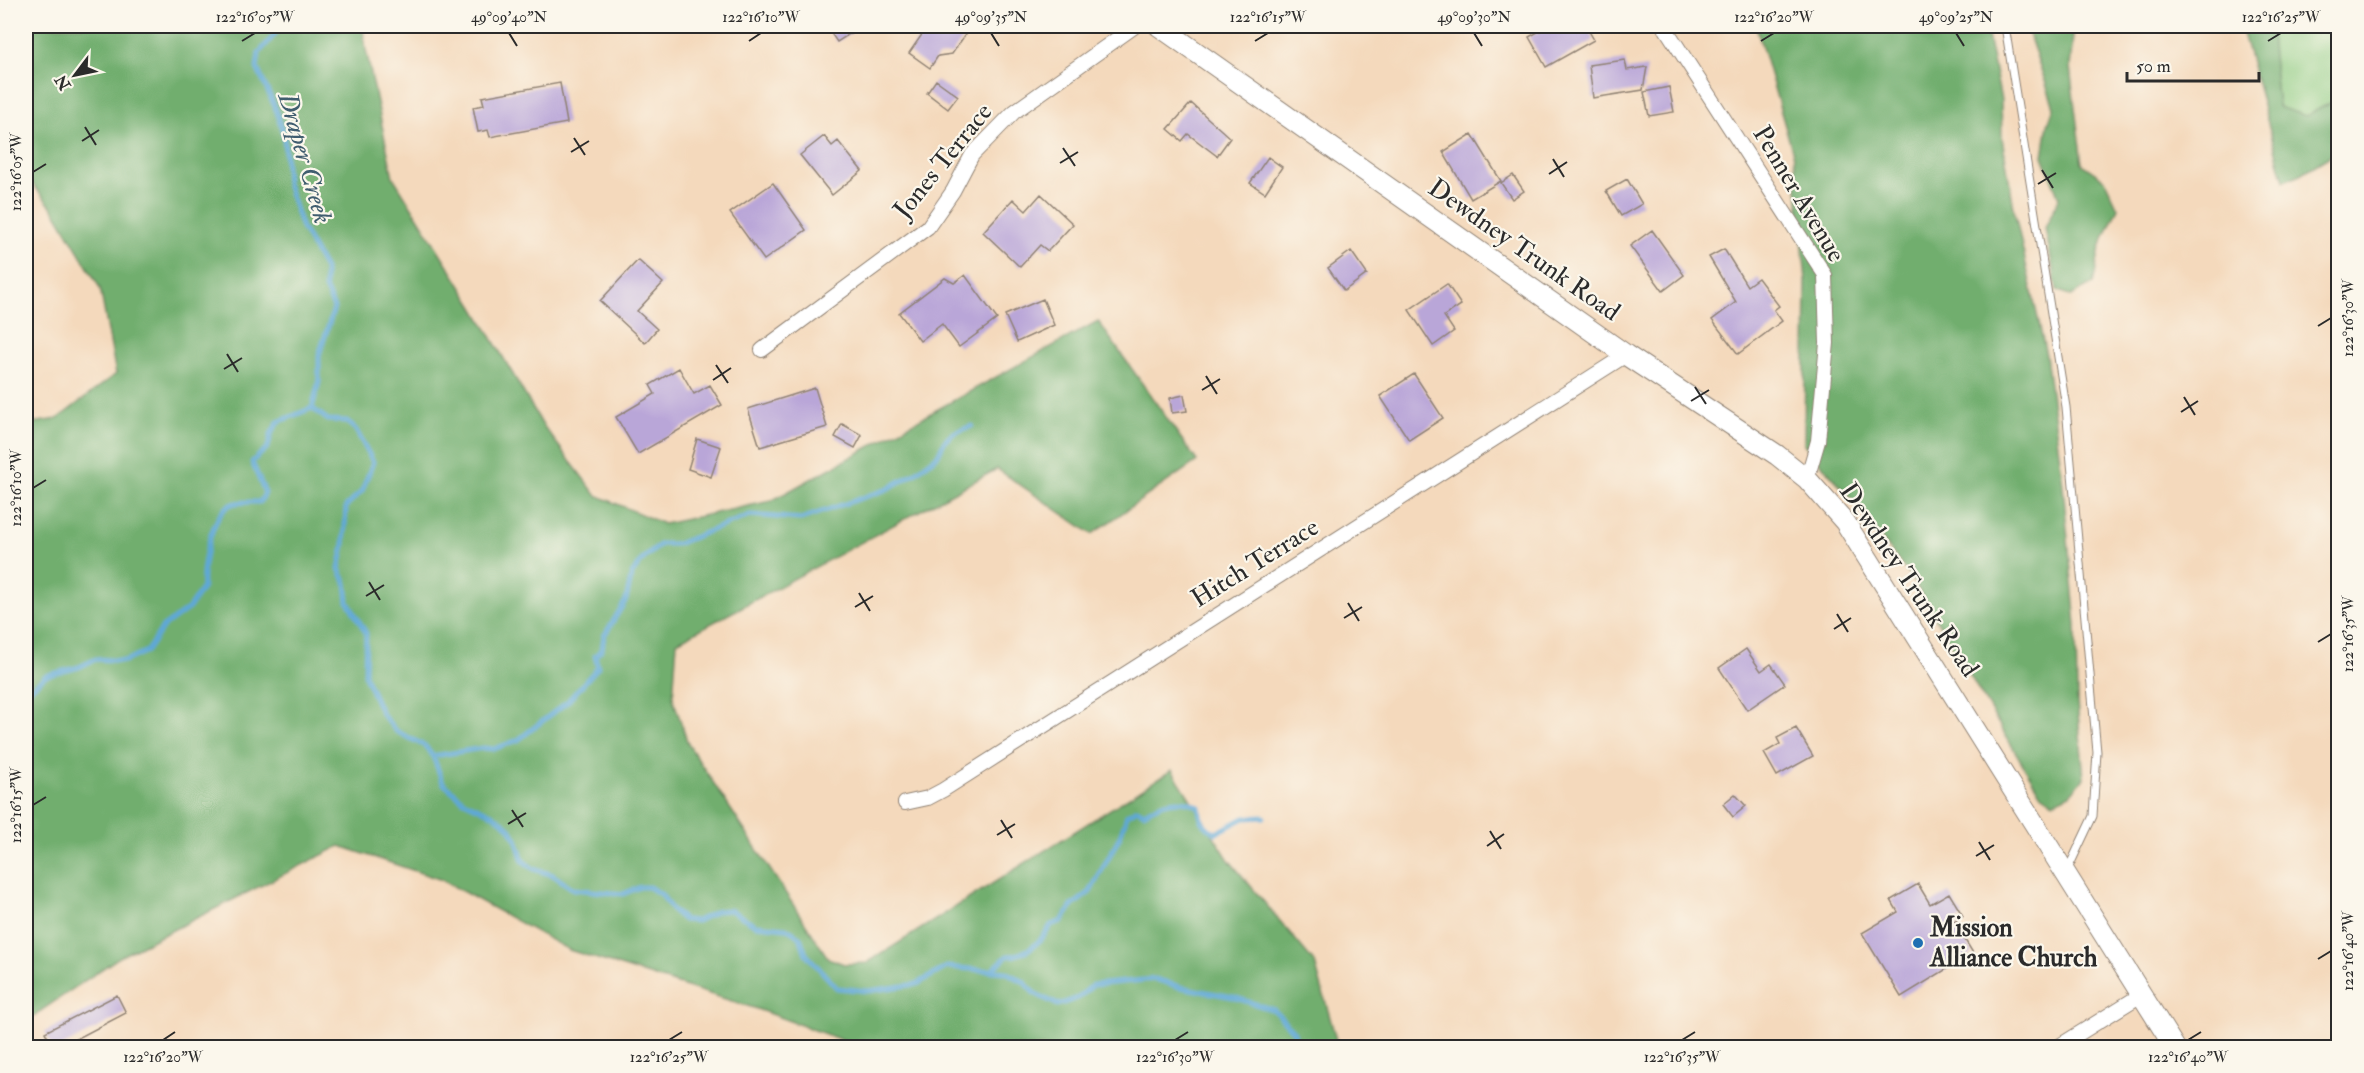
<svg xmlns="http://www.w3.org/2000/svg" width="2364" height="1073" viewBox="0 0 2364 1073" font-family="'IM FELL Double Pica',serif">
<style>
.green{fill:#8cca80;stroke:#5c7a56;stroke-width:1.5}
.forest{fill:#71ae6e;stroke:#4e6c4c;stroke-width:1.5}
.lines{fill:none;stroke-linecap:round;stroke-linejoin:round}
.stream{stroke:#5fa8d6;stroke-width:5}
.building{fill:#b9a6d8}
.lane-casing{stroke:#908274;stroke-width:9}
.street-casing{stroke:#908274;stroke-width:16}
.secondary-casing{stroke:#908274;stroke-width:22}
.lane{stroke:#fff;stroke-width:7}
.street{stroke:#fff;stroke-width:14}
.secondary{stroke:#fff;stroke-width:20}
.ticks{fill:none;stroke:#2b2b2b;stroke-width:2}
.poi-dot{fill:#1f6fb2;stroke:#fbf7ec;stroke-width:2}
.labels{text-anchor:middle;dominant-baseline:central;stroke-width:4.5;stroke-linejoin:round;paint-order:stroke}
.street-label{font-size:26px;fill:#2b2b2b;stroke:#fbf7ec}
.poi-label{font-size:26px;font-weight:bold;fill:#2b2b2b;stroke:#fbf7ec;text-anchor:start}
.water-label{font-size:27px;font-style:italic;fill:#405d6f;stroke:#fbf7ec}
.neatline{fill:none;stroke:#2b2b2b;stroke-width:2}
.ticks-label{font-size:15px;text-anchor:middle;fill:#2b2b2b}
</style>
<rect width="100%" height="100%" fill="#fbf7ec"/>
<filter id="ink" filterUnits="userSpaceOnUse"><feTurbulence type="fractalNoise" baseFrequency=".0167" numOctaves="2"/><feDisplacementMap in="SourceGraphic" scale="12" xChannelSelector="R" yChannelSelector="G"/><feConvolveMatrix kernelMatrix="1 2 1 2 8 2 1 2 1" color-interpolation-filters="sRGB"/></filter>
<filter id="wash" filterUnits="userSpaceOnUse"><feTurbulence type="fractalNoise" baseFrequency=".008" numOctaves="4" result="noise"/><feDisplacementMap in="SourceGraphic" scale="24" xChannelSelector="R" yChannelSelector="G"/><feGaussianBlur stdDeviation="1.35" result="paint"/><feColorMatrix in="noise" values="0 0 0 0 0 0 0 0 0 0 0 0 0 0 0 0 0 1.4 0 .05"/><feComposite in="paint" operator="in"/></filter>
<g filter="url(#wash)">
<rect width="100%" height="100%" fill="#f4d9bc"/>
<path class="green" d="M2270,26H2338V99L2306,116L2278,107Z"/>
<path class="forest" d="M26,26H363L364,41L393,177L475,309L542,424L596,495L664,524L771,501L1098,321L1197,461L1092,534L997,469L677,642L673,698L688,744L828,958L844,964L867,963L1172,770L1229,860L1315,963L1338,1047H861L754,1008L569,950L442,880L340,846L121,956L26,1021V424L57,419L116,374L100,288L54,210L26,176Z
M1756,26H1986L2001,100L2002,138L2015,214L2046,355L2062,475L2076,625L2077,702L2084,778L2070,794L2053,802L2040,793L1911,577L1851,498L1804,444L1806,280L1794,157Z
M2026,26H2074L2070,67L2082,164L2105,180L2118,208L2100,247L2093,284L2071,296L2057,290L2045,228L2059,198L2043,156L2048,124L2054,107Z
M2241,26H2270L2278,107L2306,116L2338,99V151L2301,174L2284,181Z"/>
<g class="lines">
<path class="stream" d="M312,408L328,420L347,421L356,430L373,462L362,491L346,506L344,545L339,569L346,583L348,602L366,633L365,676L382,714L396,731L425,746L433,756L443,783L464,801L492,814L509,827L516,839L523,861L534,869L553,875L573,889L623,894L640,887H649L662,895L671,909L684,920L697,921L717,911L730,910L756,925L786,928L800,937L806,954L837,988L868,991L917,984L947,967L1006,972L1024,982L1034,993L1058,1005L1078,998L1093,985L1155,979L1180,987L1233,997L1274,1010L1294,1032L1297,1048
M26,693L45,676L79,667L96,659L125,661L147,651L163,627L189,608L203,587C201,567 211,513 232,504C239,501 252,502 260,502L265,493L252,462L268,447L271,434L278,422L312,408L319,382V355L334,308L325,288V269L302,228L287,184L284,136L275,107L257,68L259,53L275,34L278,26
M433,756L483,748L494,749L518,740L567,702L598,667L595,656L602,649L604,636L626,600L632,574L642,560L661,544H677L750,515L801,519L885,490L915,473L938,455L944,442L953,433L972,426
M991,971L1007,956C1026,956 1042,941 1051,925L1062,921L1072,906L1090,892L1120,836L1127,815L1137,809L1144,813C1161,802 1181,796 1199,807C1199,820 1205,828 1216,833L1244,818L1264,817"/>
</g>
<g id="blocks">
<path class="building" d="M826,26H862L837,42Z
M928,26H971L952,54L938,56L930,68L909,53Z
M1548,26H1586L1594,40L1546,67L1529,37Z
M1625,60L1627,70L1647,67L1643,90L1593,98L1589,65Z
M936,80L958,96L948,109L927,93Z
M560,83L567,123L490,137L488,130L478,132L473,107L484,105L482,97Z
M1669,87L1674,112L1649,116L1644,92Z
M1191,103L1230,138L1217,156L1188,134L1182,141L1168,129Z
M1472,134L1501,181L1471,199L1443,152Z
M824,136L832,146L838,141L862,171L832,195L800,155Z
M1268,157L1282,167L1265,193L1250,183Z
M1513,175L1524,191L1512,199L1501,183Z
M1627,179L1642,204L1621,216L1606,191Z
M773,183L806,230L764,260L730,213Z
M1041,194L1073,224L1048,251L1040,245L1020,267L983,232L1013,199L1026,211Z
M1652,230L1684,275L1663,291L1630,246Z
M1724,249L1747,286L1758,278L1779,306L1774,310L1782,321L1738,354L1712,320L1736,302L1709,257Z
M1351,251L1367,274L1344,291L1328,268Z
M638,260L663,283L637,311L657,329L645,343L600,301Z
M965,275L997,319L959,347L942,324L920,341L899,313L945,278L954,283Z
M1447,284L1461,305L1444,316L1454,331L1433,346L1409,310Z
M1043,299L1054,325L1017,342L1005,315Z
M679,368L694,394L710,385L722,405L638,454L616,417L655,394L650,385Z
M1414,374L1443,418L1409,440L1380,396Z
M815,388L827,427L760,447L748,409Z
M1184,395L1187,411L1172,413L1170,398Z
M842,424L862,435L855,448L835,437Z
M697,439L721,447L711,477L688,469Z
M1746,649L1761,671L1771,664L1785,684L1747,710L1719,668Z
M1796,728L1813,756L1777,776L1764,753L1780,744L1777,738Z
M1735,794L1746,806L1733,817L1723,804Z
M1918,884L1930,904L1949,893L1963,916L1954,922L1973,953L1901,997L1862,933L1898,912L1891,900Z
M117,995L126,1013L61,1047H53L45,1032Z"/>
</g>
</g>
<g filter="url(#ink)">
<use href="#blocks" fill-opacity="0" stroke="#908274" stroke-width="1.5"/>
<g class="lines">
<g class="lane-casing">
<path id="lane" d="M2005,26L2066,407L2097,752L2093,816L2067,871"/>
</g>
<g class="street-casing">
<path id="street" d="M1664,26L1825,275L1827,343L1818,441L1807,479
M762,350L928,227L953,191L972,155L1014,112L1135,26
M905,803L928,798L943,790L1626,355
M2056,1048L2141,995"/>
</g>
<g class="secondary-casing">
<path id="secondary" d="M1159,26L1626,355L1777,455L1807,479L1845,522L2175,1048"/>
</g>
<use href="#lane" class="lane"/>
<use href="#street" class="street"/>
<use href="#secondary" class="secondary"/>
</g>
</g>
<path class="ticks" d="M509,33L517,46M991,33L999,46M1474,33L1482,46M1956,33L1964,46M242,41L255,33M749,41L761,33M1255,41L1268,33M1761,41L1774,33M2268,41L2281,33M85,127L96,145M574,138L585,155M82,141L99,130M1063,148L1075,166M571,152L589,141M1553,159L1564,177M1060,163L1078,152M2042,170L2053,188M33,172L46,164M1549,174L1567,162M2038,184L2056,173M2318,326L2331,318M227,354L238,372M716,365L728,383M224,369L242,358M1206,376L1217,394M713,380L731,368M1695,387L1706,404M1202,390L1220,379M2184,397L2195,415M1691,401L1709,390M2181,412L2198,401M33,488L46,480M369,582L380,600M859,593L870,611M366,596L384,585M1348,603L1359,621M855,607L873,596M1837,614L1848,632M1344,618L1362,607M1834,629L1851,618M2318,642L2331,634M33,805L46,797M512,810L523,827M1001,820L1012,838M508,824L526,813M1490,831L1501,849M997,835L1015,824M1979,842L1990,860M1487,846L1504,834M1976,856L1994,845M2318,959L2331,951M163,1040L175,1032M669,1040L682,1032M1175,1040L1188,1032M1682,1040L1695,1032M2188,1040L2201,1032"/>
<circle class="poi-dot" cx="1918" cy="943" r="6"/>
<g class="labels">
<g class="street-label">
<text transform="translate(943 161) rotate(-51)">Jones Terrace</text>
<text transform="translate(1799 194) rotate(59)">Penner Avenue</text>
<text transform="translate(1524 250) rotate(35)">Dewdney Trunk Road</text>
<text transform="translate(1255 563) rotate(-32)">Hitch Terrace</text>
<text transform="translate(1909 580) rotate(56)">Dewdney Trunk Road</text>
</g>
<g class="poi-label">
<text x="1930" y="928">Mission<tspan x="1930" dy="30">Alliance Church</tspan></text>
</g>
<g class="water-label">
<text transform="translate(305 158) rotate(74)">Draper Creek</text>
</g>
</g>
<rect width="2364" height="1073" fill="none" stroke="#fbf7ec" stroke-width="66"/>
<g transform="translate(75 75) rotate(238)" stroke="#fbf7ec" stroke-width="4.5" paint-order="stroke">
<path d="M0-4.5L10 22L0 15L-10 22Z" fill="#2b2b2b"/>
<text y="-9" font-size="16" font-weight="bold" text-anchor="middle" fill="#2b2b2b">N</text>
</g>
<path d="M2127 72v9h132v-9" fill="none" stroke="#2b2b2b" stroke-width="3"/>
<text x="2136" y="72" font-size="18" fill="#2b2b2b" stroke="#fbf7ec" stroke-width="4.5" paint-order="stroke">50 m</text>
<rect x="33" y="33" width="2298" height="1007" class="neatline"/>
<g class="ticks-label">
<text x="255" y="22">122°16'05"W</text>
<text x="509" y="22">49°09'40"N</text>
<text x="761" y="22">122°16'10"W</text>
<text x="991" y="22">49°09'35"N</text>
<text x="1268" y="22">122°16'15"W</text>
<text x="1474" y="22">49°09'30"N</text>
<text x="1774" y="22">122°16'20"W</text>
<text x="1956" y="22">49°09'25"N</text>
<text x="2281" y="22">122°16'25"W</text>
<text transform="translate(16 172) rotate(-90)" y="5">122°16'05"W</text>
<text transform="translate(2348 318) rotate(-90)" y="5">122°16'30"W</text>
<text transform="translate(16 488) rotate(-90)" y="5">122°16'10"W</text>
<text transform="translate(2348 634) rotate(-90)" y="5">122°16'35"W</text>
<text transform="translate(16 805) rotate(-90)" y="5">122°16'15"W</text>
<text transform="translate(2348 951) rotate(-90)" y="5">122°16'40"W</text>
<text x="163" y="1062">122°16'20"W</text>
<text x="669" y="1062">122°16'25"W</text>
<text x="1175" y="1062">122°16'30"W</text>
<text x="1682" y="1062">122°16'35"W</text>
<text x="2188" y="1062">122°16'40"W</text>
</g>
</svg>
